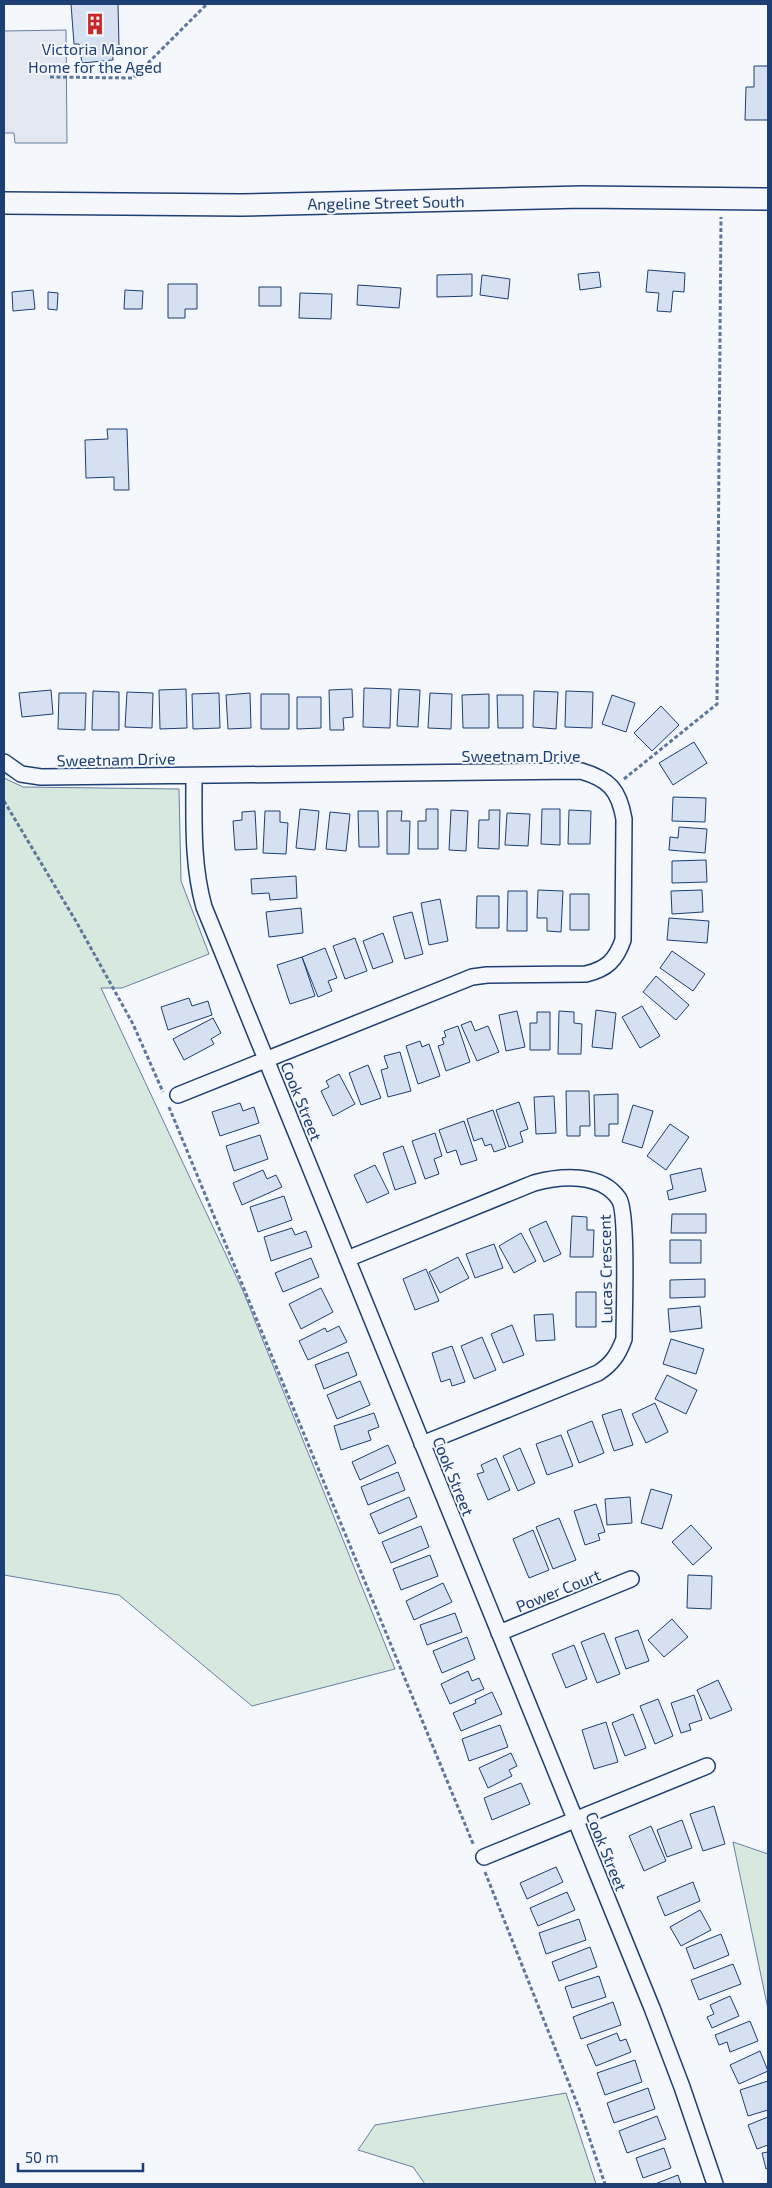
<svg xmlns="http://www.w3.org/2000/svg" width="772" height="2188" viewBox="0 0 772 2188" font-family="'Exo 2',sans-serif">
<style>
.green{fill:#d7e8df;stroke:#687fa3}
.parking{fill:#e3e8f0;stroke:#687fa3}
.building{fill:#d5e0f0;stroke:#1d3f73}
.lines{fill:none;stroke-linecap:round;stroke-linejoin:round}
.minor-casing{stroke:#1d3f73;stroke-width:18}
.secondary-casing{stroke:#1d3f73;stroke-width:24}
.path{stroke:#5e769c;stroke-width:3;stroke-dasharray:4 2.5;stroke-linecap:butt}
.minor{stroke:#f4f7fb;stroke-width:15}
.secondary{stroke:#f4f7fb;stroke-width:21}
.labels{text-anchor:middle;dominant-baseline:central;stroke-width:4;stroke-linejoin:round;paint-order:stroke}
.poi-label{font-size:16px;fill:#1d3f73;stroke:#f4f7fb}
.street-label{font-size:16px;fill:#1d3f73;stroke:#f4f7fb}
</style>
<rect width="100%" height="100%" fill="#f4f7fb"/>
<path class="green" d="M4,778L23,787L179,789L181,881L209,954L122,988H101L243,1291L395,1669L252,1706L119,1595L4,1575Z
M733,1842L768,1854V2009Z
M566,2093L596,2184H425L413,2167L358,2150L375,2125Z"/>
<path class="parking" d="M66,30L67,143H15L14,133H4V31Z"/>
<path class="building" d="M71,4H118L119,46L112,47L113,60L82,63L79,44H74Z
M754,66H768V120H745L746,87H754Z
M648,270L685,273L684,292L673,291L671,312L657,311L659,293L646,292Z
M599,272L601,287L580,290L578,274Z
M472,274V296L437,297V275Z
M482,275L510,279L508,299L480,295Z
M168,284H197V309H185V318H168Z
M358,285L401,288L399,308L357,305Z
M259,287H281V306H259Z
M33,290L35,309L13,311L12,292Z
M125,290L143,291L142,309H124Z
M48,292L58,293L57,310L48,309Z
M300,293L332,294L331,319L299,318Z
M107,429H127L129,490H114V477L86,478L85,440L108,439Z
M364,688L391,689L390,728L363,727Z
M186,689L187,728L160,729L159,690Z
M352,689L353,717L343,718L344,730H330L329,690Z
M399,689L420,690L418,727L397,726Z
M51,690L53,714L22,717L19,693Z
M93,691L119,692V730H92Z
M534,691L558,692L556,729L533,727Z
M566,691L593,692L592,728L565,727Z
M127,692L153,693L152,728L125,727Z
M59,693H86L85,730L58,729Z
M219,693L220,728L193,729L192,694Z
M250,693L251,728L228,729L226,695Z
M430,693L452,694L451,729L428,728Z
M261,694H289V729H261Z
M489,694V728H463L462,695Z
M497,695H523V728H498Z
M612,695L635,703L626,732L602,724Z
M297,697H321V728L297,729Z
M661,706L679,725L652,751L634,733Z
M694,742L707,763L673,785L659,763Z
M673,797L706,798L705,822L672,821Z
M300,809L319,811L315,850L296,848Z
M426,809H438V849H418V821H426Z
M542,809H560V845L541,844Z
M451,810L468,811L466,851L449,850Z
M489,810H500L499,849L478,848L479,820H489Z
M569,810L591,811L590,844H568Z
M255,811L257,849L235,850L233,821L242,820V812Z
M265,811H280V822L288,823L286,854L263,853Z
M358,811H378L379,847H359Z
M387,811H402L401,821H410L409,854H387Z
M330,812L350,814L346,851L326,849Z
M507,813L530,814L528,846L505,845Z
M679,827L707,829L705,853L669,850L670,837L678,838Z
M706,860L707,882L672,883V861Z
M296,876L297,898L270,900L269,893L252,894L251,879Z
M538,890L563,891L561,932L547,931V918H537Z
M702,890L703,912L672,914L671,891Z
M508,891H527V931H507Z
M570,894H589V930H570Z
M477,896H499V928H476Z
M440,899L448,941L429,945L421,903Z
M301,908L303,933L269,937L266,912Z
M412,912L423,954L405,959L393,917Z
M669,918L709,921L707,943L667,940Z
M383,933L393,962L373,969L363,941Z
M355,938L367,971L345,979L333,946Z
M325,948L337,978L328,981L332,991L318,997L302,957Z
M672,951L705,974L693,991L660,968Z
M302,957L315,996L290,1004L277,965Z
M656,976L689,1005L676,1020L643,992Z
M189,998L192,1006L208,1001L212,1015L168,1030L161,1007Z
M642,1006L660,1036L640,1048L622,1017Z
M596,1010L616,1013L612,1049L592,1047Z
M517,1011L525,1047L506,1051L499,1015Z
M559,1011L574,1012V1023L582,1024L581,1054H558Z
M537,1012H550V1050H530V1023H537Z
M213,1018L221,1033L211,1039L214,1044L184,1060L173,1039Z
M471,1021L475,1031L488,1026L499,1052L477,1061L461,1025Z
M458,1026L470,1062L446,1071L438,1046L444,1044L442,1038L446,1037L444,1031Z
M420,1041L422,1047L429,1044L440,1076L418,1084L406,1046Z
M400,1052L411,1091L388,1097L381,1070L388,1068L384,1056Z
M368,1065L381,1098L361,1105L349,1073Z
M339,1074L355,1104L333,1116L321,1091L329,1087L326,1081Z
M566,1091H589L590,1126H580V1136H567Z
M618,1094V1124H609V1136H595L594,1095Z
M554,1096L556,1133L536,1134L534,1097Z
M519,1102L528,1129L520,1132L523,1142L509,1147L496,1110Z
M240,1103L243,1111L254,1107L259,1123L220,1136L212,1112Z
M633,1105L653,1111L642,1148L622,1142Z
M493,1110L506,1148L494,1152L491,1144L485,1146L482,1138L474,1141L467,1119Z
M464,1121L477,1160L461,1165L456,1150L447,1153L439,1130Z
M670,1124L689,1137L666,1170L647,1156Z
M435,1133L442,1156L434,1159L439,1174L425,1179L412,1141Z
M260,1135L268,1159L234,1171L226,1146Z
M403,1146L416,1183L395,1190L383,1153Z
M375,1165L389,1193L367,1203L354,1175Z
M701,1168L706,1191L669,1200L667,1191L673,1189L670,1175Z
M263,1170L267,1179L276,1175L282,1187L242,1205L233,1183Z
M284,1196L292,1220L258,1232L250,1207Z
M672,1214H706V1233H671Z
M572,1216L587,1217V1230H594L593,1257H570Z
M546,1221L561,1254L544,1262L529,1229Z
M292,1228L295,1235L306,1231L312,1247L271,1261L264,1237Z
M521,1233L536,1261L514,1273L499,1246Z
M670,1240H701V1263H670Z
M494,1244L503,1268L475,1278L466,1254Z
M458,1257L469,1278L440,1293L429,1272Z
M311,1258L319,1277L283,1292L275,1273Z
M426,1269L439,1301L415,1310L403,1279Z
M705,1279V1297L670,1298V1280Z
M321,1288L333,1312L301,1329L289,1304Z
M576,1292H596V1327H576Z
M700,1306L702,1328L670,1332L668,1309Z
M553,1314L555,1340L536,1341L534,1315Z
M512,1325L524,1355L503,1363L491,1334Z
M339,1326L347,1342L308,1360L299,1341L325,1328L327,1332Z
M482,1337L496,1370L474,1379L461,1346Z
M671,1339L704,1349L696,1374L663,1364Z
M452,1346L465,1382L452,1386L450,1379L441,1382L432,1353Z
M348,1352L357,1375L324,1389L315,1365Z
M667,1375L697,1390L686,1414L655,1399Z
M360,1381L370,1405L337,1419L327,1395Z
M655,1403L668,1432L646,1443L632,1414Z
M621,1409L633,1445L614,1451L602,1415Z
M374,1413L379,1427L368,1431L371,1440L341,1450L334,1426Z
M592,1421L604,1453L579,1463L567,1431Z
M561,1435L573,1466L547,1475L536,1444Z
M388,1445L396,1463L360,1480L352,1462Z
M520,1448L535,1483L518,1491L503,1456Z
M496,1458L510,1490L488,1500L477,1474L484,1472L481,1465Z
M398,1472L405,1490L368,1505L361,1487Z
M651,1489L672,1495L662,1529L641,1523Z
M409,1497L417,1517L379,1534L370,1514Z
M630,1497L632,1523L607,1525L605,1499Z
M596,1504L605,1532L598,1534L600,1540L585,1545L574,1511Z
M559,1518L576,1560L553,1569L536,1527Z
M691,1525L712,1548L693,1565L672,1542Z
M421,1526L429,1547L391,1563L382,1542Z
M533,1530L549,1570L529,1578L513,1539Z
M430,1555L438,1576L401,1590L393,1569Z
M688,1575L712,1576L711,1609L687,1608Z
M443,1583L452,1602L414,1620L406,1601Z
M455,1613L462,1632L427,1645L420,1625Z
M672,1619L688,1637L664,1657L648,1640Z
M638,1630L649,1661L626,1669L615,1638Z
M604,1633L620,1674L597,1683L581,1642Z
M467,1637L475,1659L442,1673L433,1651Z
M574,1645L587,1679L566,1688L552,1654Z
M468,1671L472,1681L479,1678L484,1689L450,1704L441,1684Z
M718,1680L732,1710L710,1719L697,1690Z
M492,1692L502,1714L461,1731L453,1713L476,1703L475,1700Z
M694,1695L702,1720L689,1724L691,1730L681,1733L671,1703Z
M658,1699L673,1736L655,1744L640,1706Z
M633,1714L646,1748L625,1756L612,1723Z
M606,1722L618,1762L594,1769L582,1730Z
M500,1725L508,1747L469,1761L462,1739Z
M511,1753L517,1766L509,1770L512,1776L488,1788L479,1768Z
M521,1783L530,1804L492,1820L484,1798Z
M714,1806L725,1844L703,1851L690,1814Z
M682,1820L692,1848L667,1857L657,1830Z
M651,1826L666,1861L644,1871L629,1836Z
M556,1867L563,1882L527,1899L520,1883Z
M693,1882L700,1901L665,1916L657,1897Z
M567,1892L575,1910L538,1926L530,1908Z
M700,1910L711,1930L681,1946L670,1927Z
M579,1919L586,1940L546,1954L539,1933Z
M721,1934L729,1955L694,1969L686,1948Z
M590,1947L597,1967L559,1981L552,1962Z
M733,1964L741,1984L699,2000L691,1980Z
M599,1976L606,1997L572,2008L565,1987Z
M730,1996L739,2016L712,2028L707,2017L714,2014L710,2005Z
M613,2002L621,2025L581,2039L573,2017Z
M750,2021L758,2041L730,2052L727,2042L719,2045L715,2035Z
M617,2033L620,2041L626,2039L631,2052L596,2066L587,2045Z
M760,2051L768,2071L739,2084L730,2065Z
M635,2060L642,2082L605,2095L597,2073Z
M768,2081V2110L748,2116L740,2090Z
M648,2088L655,2109L614,2123L607,2103Z
M657,2116L666,2139L627,2153L619,2131Z
M768,2117V2145L757,2149L748,2125Z
M664,2148L671,2168L643,2178L636,2158Z
M768,2152V2168L766,2169L762,2153Z
M678,2175L681,2184H655Z"/>
<g class="lines">
<g class="minor-casing">
<path id="minor" d="M4,762L21,774L41,777L581,771C609,779 619,790 624,819L623,940C616,960 607,969 586,974L487,975L472,977L178,1095
M194,776C194,820 192,864 204,907L652,2008L682,2087L715,2184
M347,1259L534,1183C560,1176 601,1172 619,1199C628,1213 624,1316 624,1339C618,1355 612,1364 598,1373L422,1444
M499,1633L631,1579
M484,1857L707,1766"/>
</g>
<g class="secondary-casing">
<path id="secondary" d="M4,203L241,205L582,197L768,199"/>
</g>
<path class="path" d="M50,77L133,78L207,4
M624,779L717,704L721,217
M4,801L77,923L133,1024L163,1092
M169,1107L474,1846
M485,1872L580,2111L605,2184"/>
<use href="#minor" class="minor"/>
<use href="#secondary" class="secondary"/>
</g>
<defs>
<g id="building-bare" transform="scale(1.725)"><path d="M-4-6H4V6H1V3H-1V6H-4ZM-2.5-4.3h1.7v1.8h-1.7ZM.8-4.3h1.7v1.8H.8ZM-2.5-1h1.7V.8h-1.7ZM.8-1h1.7V.8H.8Z" fill="#c62828" stroke="#f4f7fb" stroke-width="2.5" paint-order="stroke"/></g>
</defs>
<g fill-rule="evenodd">
<use href="#building-bare" x="95" y="24"/>
</g>
<g class="labels">
<g class="poi-label">
<text x="95" y="48">Victoria Manor<tspan x="95" dy="18">Home for the Aged</tspan></text>
</g>
<g class="street-label">
<text transform="translate(386 202) rotate(-1)">Angeline Street South</text>
<text x="521" y="755">Sweetnam Drive</text>
<text transform="translate(116 759) rotate(-1)">Sweetnam Drive</text>
<text transform="translate(302 1101) rotate(68)">Cook Street</text>
<text transform="translate(605 1269) rotate(-91)">Lucas Crescent</text>
<text transform="translate(454 1476) rotate(68)">Cook Street</text>
<text transform="translate(558 1590) rotate(-22)">Power Court</text>
<text transform="translate(607 1851) rotate(68)">Cook Street</text>
</g>
</g>
<rect width="772" height="2188" fill="none" stroke="#1d3f73" stroke-width="10"/>
<path d="M18 2163v8h125v-8" fill="none" stroke="#1d3f73" stroke-width="2.5"/>
<text x="25" y="2163" font-size="15" fill="#1d3f73" stroke="#f4f7fb" stroke-width="4" paint-order="stroke">50 m</text>
</svg>
